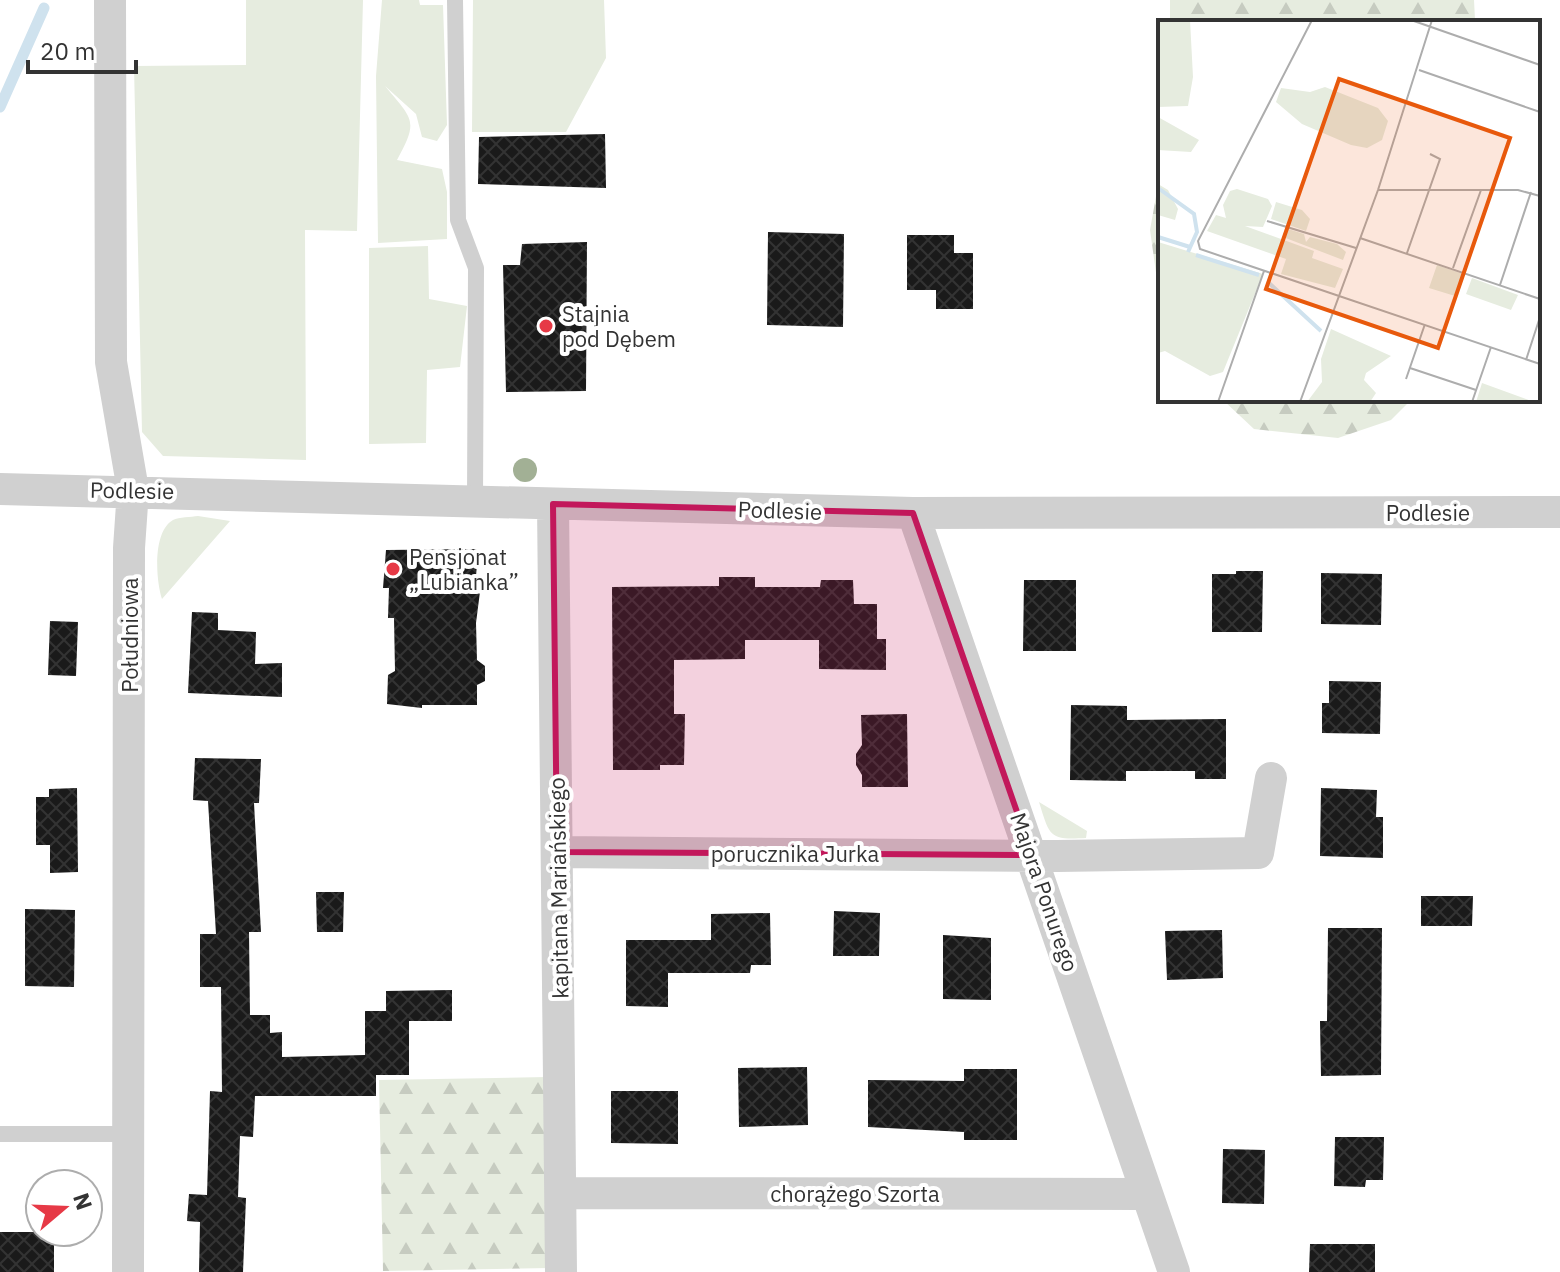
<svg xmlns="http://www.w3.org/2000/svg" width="1560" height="1272" viewBox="0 0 1560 1272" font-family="'IBM Plex Sans',sans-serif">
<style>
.green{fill:#e6ecdf}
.forest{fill:url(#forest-firs)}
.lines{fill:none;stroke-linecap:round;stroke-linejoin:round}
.stream{stroke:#cfe2ee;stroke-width:11}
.building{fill:url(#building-cross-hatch)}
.lane{stroke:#d0d0d0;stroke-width:16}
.street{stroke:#d0d0d0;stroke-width:32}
.tree{fill:#a2b095}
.marked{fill:#c2185b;fill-opacity:0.2;stroke:#c2185b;stroke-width:6;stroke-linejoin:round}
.poi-dot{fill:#e63946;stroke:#fff;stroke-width:3}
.labels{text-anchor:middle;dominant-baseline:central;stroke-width:8;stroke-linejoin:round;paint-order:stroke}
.poi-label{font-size:22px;fill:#333;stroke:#fff;text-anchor:start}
.street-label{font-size:22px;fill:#333;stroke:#fff}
.inset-river{fill:none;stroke:#cfe2ee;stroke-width:4}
.inset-road{fill:none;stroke:#adadad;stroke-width:2}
.view{fill:#e8590c;fill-opacity:0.15;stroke:#e8590c;stroke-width:4}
.inset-edge{fill:none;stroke:#333;stroke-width:4}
</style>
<defs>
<pattern id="forest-firs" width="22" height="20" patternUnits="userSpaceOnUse" patternTransform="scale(2)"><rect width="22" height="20" fill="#e6ecdf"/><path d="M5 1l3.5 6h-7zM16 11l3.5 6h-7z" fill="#c6cbc0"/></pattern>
<pattern id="building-cross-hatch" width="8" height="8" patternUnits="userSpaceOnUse" patternTransform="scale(2)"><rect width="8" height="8" fill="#1a1a1a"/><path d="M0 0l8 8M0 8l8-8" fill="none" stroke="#333"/></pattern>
</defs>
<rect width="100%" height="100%" fill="#fff"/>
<path class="green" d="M246,0H363L357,231L305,230L306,460L163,456L142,432L134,66L246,65Z
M382,0H419L420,5H443L447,125L437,141L422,137L416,114L385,86C413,120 419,120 397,160L442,169L447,192V239L378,243L376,76Z
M473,0H604L606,58L566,132H472Z
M428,246L429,299L467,306L460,367L427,370L426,443L369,444V248Z
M198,516L230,521L162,599C156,581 152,532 173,520C179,517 191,517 198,516Z
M1039,802L1087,831L1086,838C1049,840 1050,837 1039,802Z"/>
<path class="forest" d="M1170,0H1474L1475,20L1170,22Z
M1160,174V301L1150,230Z
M1223,400H1411L1391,420L1338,438L1254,429Z
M547,1077L548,1268L383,1271L379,1080Z"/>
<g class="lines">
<path class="stream" d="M0,107L44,8"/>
</g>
<path class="building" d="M605,134L606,188L478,184L479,137Z
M768,232L844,234L843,327L767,325Z
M907,235H954V253H973V309H936V290H907Z
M587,242L586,391L506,392L503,265H520L522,244Z
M478,549L476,577L482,576L476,623L477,660L485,666V681L477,685V705H422V708L387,704L388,675L395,671L394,618H388L389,588H383L386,550Z
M1236,571H1263L1262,632H1212V574H1236Z
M1321,573L1382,574L1381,625L1321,624Z
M719,577H755V587H820L821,580H853L854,604H877V639H886V670L819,669V640H745V659L674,660V714H685L684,765H660V770H613L612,587L719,586Z
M1024,580H1076V651H1023Z
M192,612L218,613V630L256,632L255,664L282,663V697L188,693Z
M50,621L78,622L76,676L48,675Z
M1329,681L1381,682L1380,734L1322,733V703H1329Z
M1071,705L1127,706V720L1226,719V779H1195V771H1126V781L1070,780Z
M907,714L908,787H862V775L856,765V754L862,745L861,715Z
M195,758L261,759L259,803H254L261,932H249L250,1015H270V1033L282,1032V1057L365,1055V1011H386V991L452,990V1021H409V1075H376V1096H255L253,1137L240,1136L238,1197L246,1198L243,1272H199L200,1222L187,1221L189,1194L207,1195L210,1091L222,1092L221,987H200V934H216L208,801L193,800Z
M77,788L78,872L50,873V845H36V797H49V789Z
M1321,788L1377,790L1376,817H1383V858L1320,856Z
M316,892H344L343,932H317Z
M1421,896H1473L1472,926H1421Z
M25,909L75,910L74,987L25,986Z
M834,911L880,913L879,956H833Z
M770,913L771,965H751L750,973H668V1007L626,1006V940H711V914Z
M1328,928H1382L1381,1075L1321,1076L1320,1021H1327Z
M1222,930L1223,978L1167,980L1165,931Z
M943,935L991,938V1000L943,999Z
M807,1067L808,1125L739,1127L738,1068Z
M964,1069H1017V1140H964V1132L868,1127V1080L964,1081Z
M611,1091H678V1144L611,1143Z
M1335,1137H1384L1383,1180H1366L1365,1187L1334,1186Z
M1223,1149L1265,1150L1264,1204L1222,1203Z
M0,1232H54V1272H0Z
M1310,1244H1375V1272H1309Z"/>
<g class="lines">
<path class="lane" d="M455,0L458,220L476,268L475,501
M0,1134H130"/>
<path class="street" d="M110,0L111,362L133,490L129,548L128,1272
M0,489L913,513L1560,512
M553,504L561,1272
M913,513L1174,1272
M557,852L1057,856L1258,853L1271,778
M562,1193L1147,1194"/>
</g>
<circle class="tree" cx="525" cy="470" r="12"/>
<path class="marked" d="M553,504L913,513L1032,855L557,852Z"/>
<g class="poi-dot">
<circle cx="546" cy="326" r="8"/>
<circle cx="393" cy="569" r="8"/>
</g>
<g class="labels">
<g class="poi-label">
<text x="562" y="313">Stajnia<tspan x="562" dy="25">pod Dębem</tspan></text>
<text x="409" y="556">Pensjonat<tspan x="409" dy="25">„Lubianka”</tspan></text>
</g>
<g class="street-label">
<text transform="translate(132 490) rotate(1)">Podlesie</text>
<text transform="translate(780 510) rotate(2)">Podlesie</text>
<text x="1428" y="512">Podlesie</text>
<text transform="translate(129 635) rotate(-90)">Południowa</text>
<text x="795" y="853">porucznika Jurka</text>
<text transform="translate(558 888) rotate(-91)">kapitana Mariańskiego</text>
<text transform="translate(1045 892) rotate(71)">Majora Ponurego</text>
<text x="855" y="1193">chorążego Szorta</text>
</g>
</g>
<g transform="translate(1158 20)">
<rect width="382" height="382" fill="#fff"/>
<path d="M79,169L110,179L114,186L105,207L87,206L156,231L154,238L185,249L177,268L123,254L128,239L49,211L58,195L68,198L65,185L72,171ZM118,182L144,190L152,199L148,211L113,199ZM130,209L146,214L148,222L152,217L179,224L188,232L185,240L125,217ZM324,363L376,382H318Z" fill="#e6ecdf"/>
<path d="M0,0H32L35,57L30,86L0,87ZM167,67L220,88L230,101L224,120L209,128L193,125L144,104L118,82L123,68L152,72ZM0,97L41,120L33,132L0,130ZM0,164L10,170L20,189L17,200L0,195ZM0,222L105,254L65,352L52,356L7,331L0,333ZM279,245L305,254L297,276L271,268ZM314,258L360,275L353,290L308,274ZM173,309L233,336L208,353L206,360L218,373L212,382H149L164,362L163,339Z" fill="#e6ecdf"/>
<path class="inset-river" d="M0,168L36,194L39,212L30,232M0,217L32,227M38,235L101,255M111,263L163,311"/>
<path class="inset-road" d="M154,0L40,221L42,229L382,344M253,0L382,45M261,50L382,92M220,170H360L382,176M109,201L198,228M202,218L382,279M249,233L282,139L272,134M295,248L323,170M342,265L373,172M368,340L382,297M252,348L318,370M248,359L267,304M60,382L106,251M142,382L220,170L274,0M314,382L333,327"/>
<path class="view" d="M181,59L352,118L280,328L108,269Z"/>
<rect width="382" height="382" class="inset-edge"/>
</g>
<g transform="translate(64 1208) rotate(71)"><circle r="38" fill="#ffffff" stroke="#adadad" stroke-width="2"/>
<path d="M0-6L14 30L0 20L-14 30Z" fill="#e63946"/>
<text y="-12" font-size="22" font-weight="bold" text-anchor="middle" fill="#333333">N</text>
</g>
<path d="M28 60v12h108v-12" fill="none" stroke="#333333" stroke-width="4"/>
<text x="40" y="60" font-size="24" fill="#333333" stroke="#ffffff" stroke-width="6" paint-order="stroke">20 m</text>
</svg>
